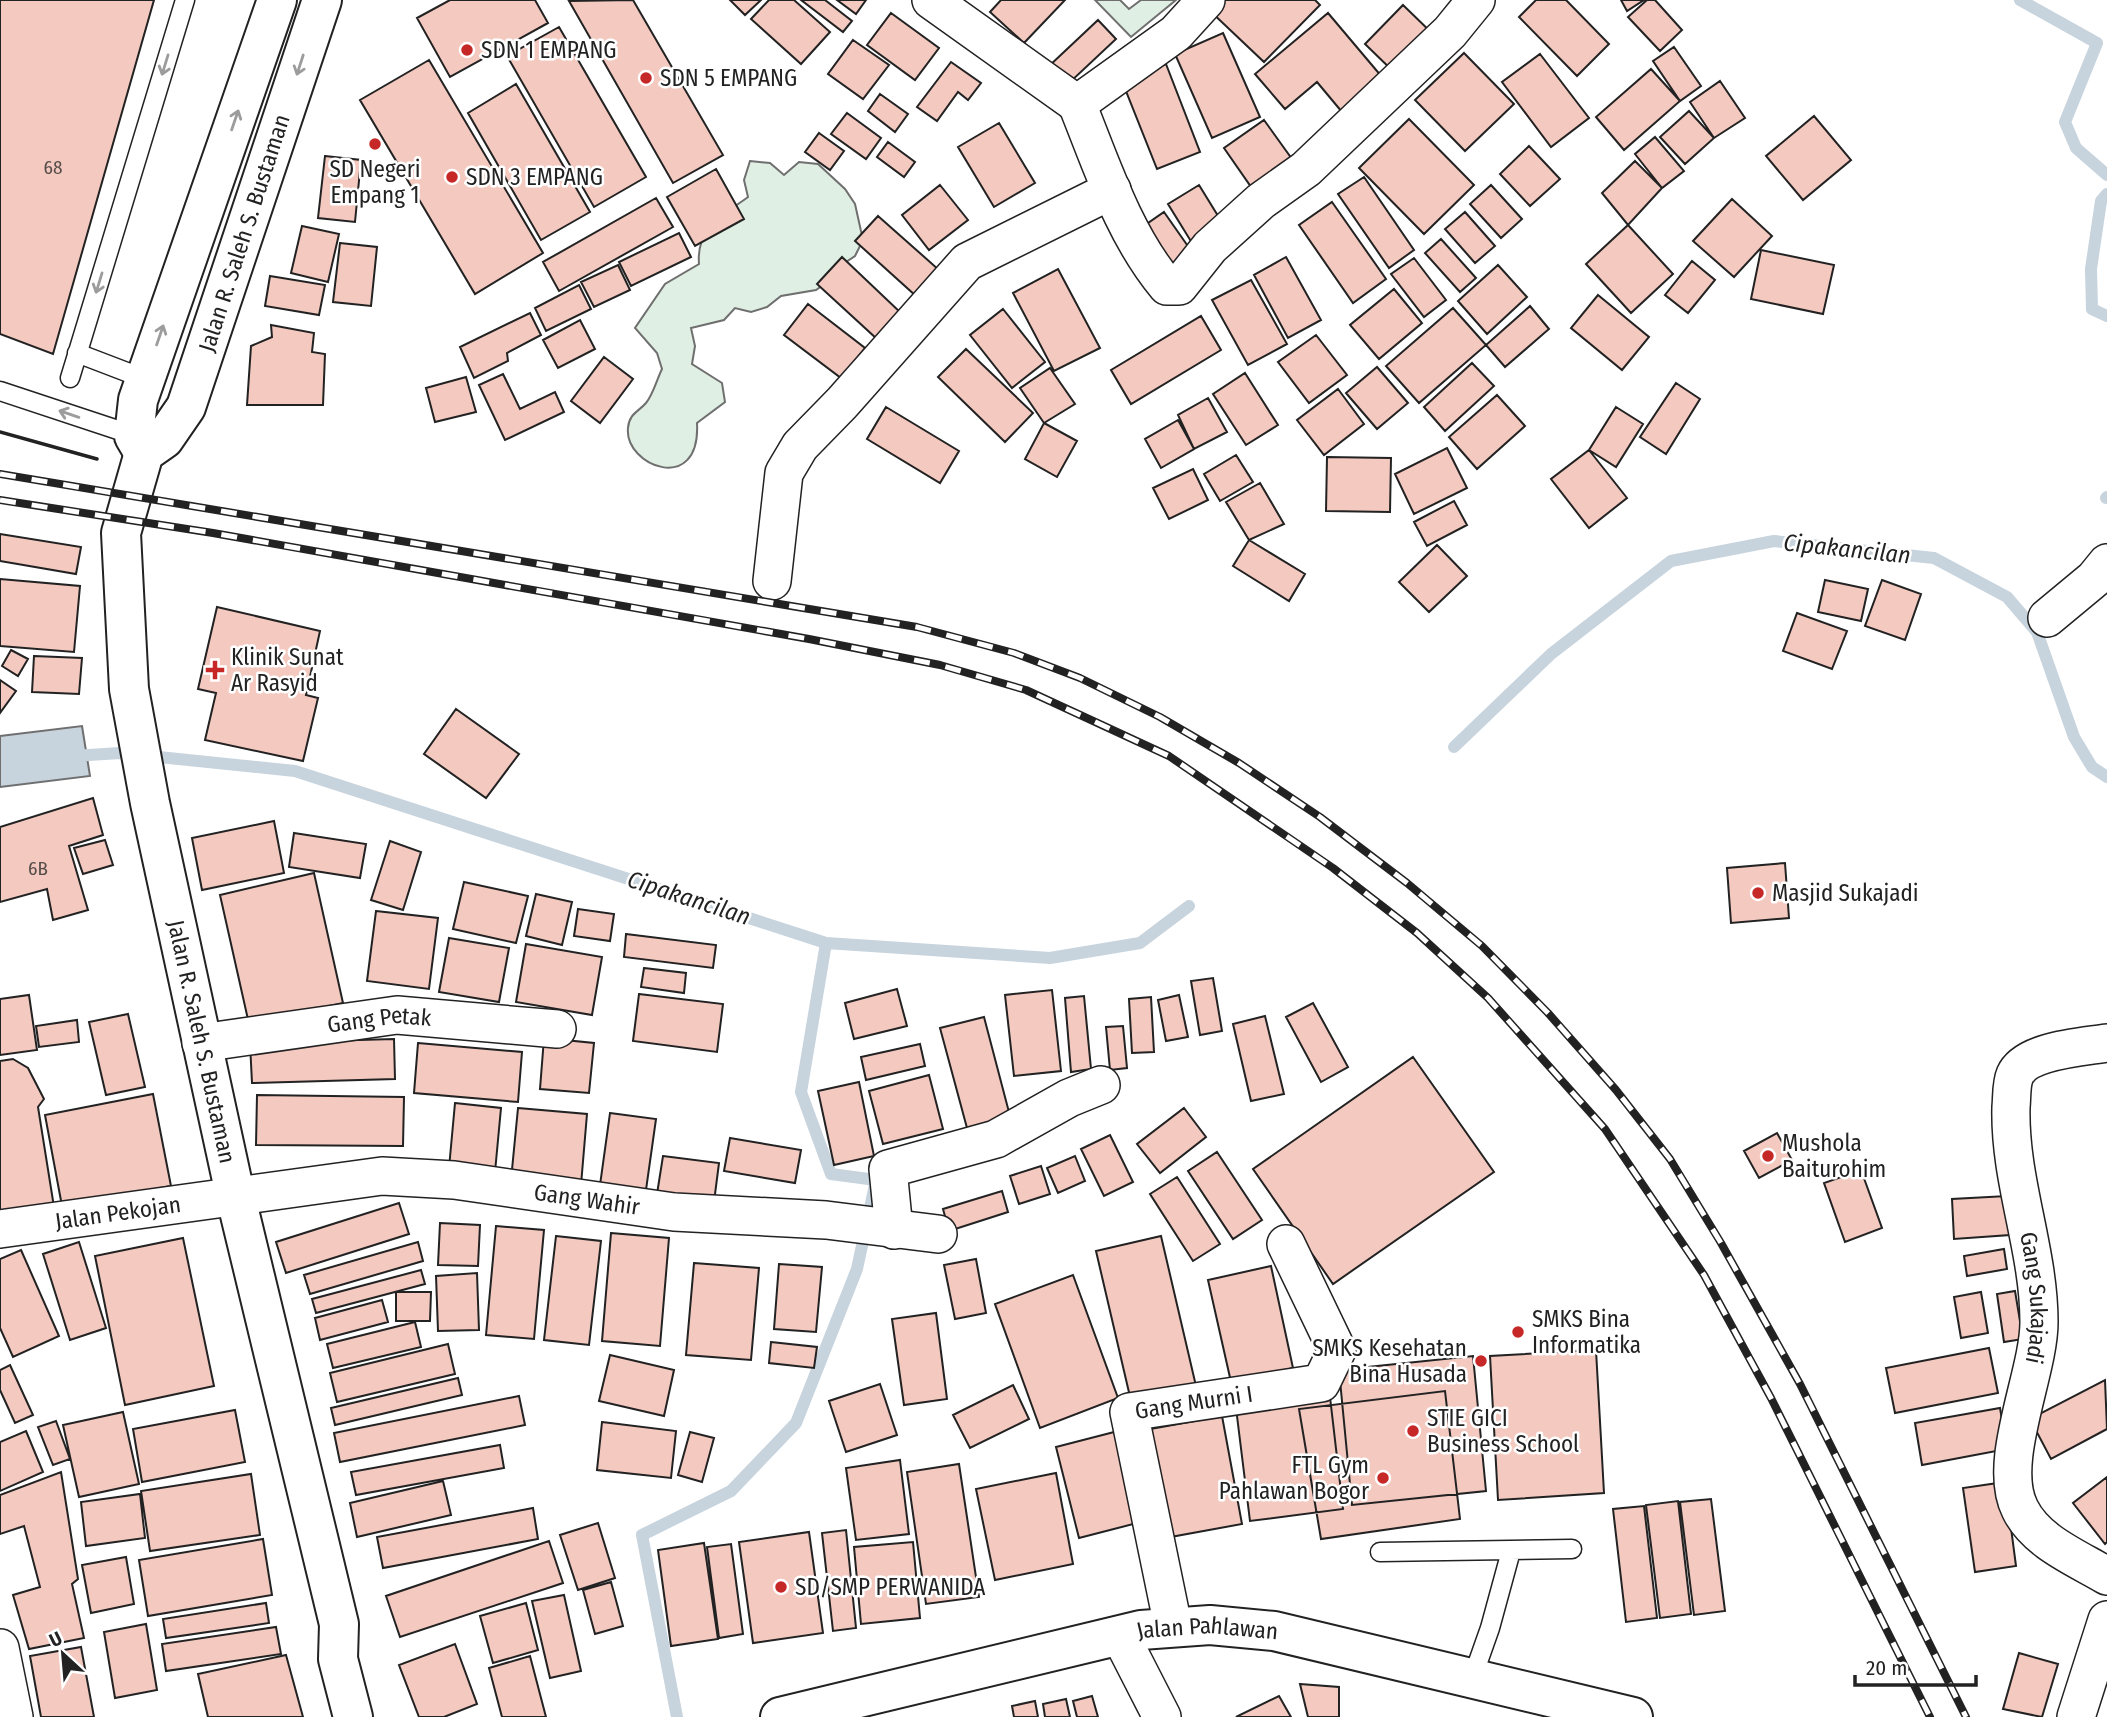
<svg xmlns="http://www.w3.org/2000/svg" width="2107" height="1717" viewBox="0 0 2107 1717" font-family="'Fira Sans Condensed',sans-serif">
<style>
.green{fill:#e0efe3;stroke:#6f6f6f;stroke-width:2}
.water{fill:#c7d3dd;stroke:#6f6f6f;stroke-width:2}
.lines{fill:none;stroke-linecap:round;stroke-linejoin:round}
.stream{stroke:#c7d3dd;stroke-width:12}
.building{fill:#f3c9c0;stroke:#222;stroke-width:2}
.service-casing{stroke:#222;stroke-width:21}
.minor-casing{stroke:#222;stroke-width:40}
.secondary-casing{stroke:#222;stroke-width:42}
.primary-casing{stroke:#222;stroke-width:42}
.service{stroke:#fff;stroke-width:18}
.minor{stroke:#fff;stroke-width:37}
.secondary{stroke:#fff;stroke-width:38}
.primary{stroke:#fff;stroke-width:38}
.rail-casing{stroke:#222;stroke-width:8}
.rail{stroke:#fff;stroke-width:5;stroke-dasharray:16;stroke-linecap:butt}
.wall{stroke:#222;stroke-width:3.5}
.oneway{stroke:#9c9c9c}
.poi-dot{fill:#c62828;stroke:#fff;stroke-width:2.5}
.labels{text-anchor:middle;dominant-baseline:central;stroke-width:5;stroke-linejoin:round;paint-order:stroke}
.number-label{font-size:19px;fill:#564c4a}
.poi-label{font-size:23px;fill:#222;stroke:#fff;text-anchor:start}
.street-label{font-size:23px;fill:#222;stroke:#fff}
.water-label{font-size:24px;font-style:italic;fill:#222;stroke:#fff}
</style>
<rect width="100%" height="100%" fill="#fff"/>
<path class="green" d="M1095,0H1120L1129,9L1141,0H1176L1131,37Z
M750,161L770,163L784,175L799,162L818,164L845,189L855,204L863,240L855,256L840,266L830,280L816,290L781,296L767,307L751,312L735,308L724,320L691,328L695,346L692,364L722,383L725,402L697,423C701,496 624,466 628,428C629,414 638,412 646,403C653,395 657,379 662,369L657,353L635,328L665,284L699,264C696,228 722,216 748,197L744,180Z"/>
<path class="water" d="M82,726L90,776L0,787V736Z"/>
<g class="lines">
<path class="stream" d="M2020,0L2097,43L2065,122L2076,148L2107,175
M2107,194L2101,201L2091,269L2092,309L2107,316
M2106,498L2107,497
M1454,747L1551,654L1671,561L1774,541L1934,558L2007,597L2037,632L2074,737L2092,767L2107,777
M73,756L120,753L295,771L826,943L1050,958L1140,943L1189,906
M677,1717L642,1535L731,1491L796,1423L857,1269L876,1180L831,1174L801,1092L826,943"/>
</g>
<path class="building" d="M0,0H154L53,354L0,334Z
M450,0H535L548,23L450,77L417,18Z
M633,0L723,155L673,183L569,1Z
M730,0H761L745,15Z
M769,0H794L830,32L801,64L751,19Z
M801,0H825L852,21L843,32Z
M837,0H866L856,14Z
M1001,0H1065L1024,43L990,12Z
M1216,0H1315L1320,5L1264,62L1208,9Z
M1536,0H1566L1609,44L1577,76L1519,17Z
M1621,0H1644L1627,11Z
M1647,0H1655L1682,30L1660,51L1628,17Z
M1403,5L1437,38L1399,77L1365,44Z
M891,13L939,48L915,80L867,45Z
M1328,13L1382,77L1342,112L1317,82L1285,109L1255,74Z
M1098,20L1116,39L1067,85L1048,67Z
M559,27L646,177L594,207L507,56Z
M1223,33L1260,117L1212,138L1175,54Z
M853,40L889,65L863,99L828,74Z
M1674,47L1701,86L1680,101L1653,61Z
M1464,53L1514,104L1465,151L1415,100Z
M1540,54L1589,118L1551,147L1502,82Z
M429,60L543,253L475,294L360,100Z
M951,62L981,83L968,100L958,92L937,121L917,107Z
M1166,64L1200,152L1157,169L1122,81Z
M1651,69L1680,101L1624,150L1596,117Z
M1720,81L1745,118L1714,138L1690,102Z
M516,84L590,212L541,240L468,113Z
M880,94L908,114L895,132L868,111Z
M1689,111L1714,138L1685,164L1660,137Z
M847,113L881,138L866,159L831,134Z
M1814,116L1851,160L1803,200L1766,156Z
M1409,119L1474,185L1424,234L1359,168Z
M1264,120L1297,166L1256,194L1224,148Z
M999,123L1035,183L994,207L958,147Z
M819,133L844,151L830,170L805,152Z
M1655,137L1684,171L1662,188L1635,154Z
M888,142L915,162L904,177L877,157Z
M1529,146L1560,179L1530,206L1500,174Z
M325,156L361,160L355,222L318,218Z
M1635,161L1662,188L1628,225L1602,193Z
M716,169L744,219L695,246L667,197Z
M1364,177L1414,250L1389,268L1338,194Z
M940,185L968,220L929,250L902,215Z
M1199,185L1223,224L1192,243L1168,204Z
M1491,185L1522,219L1501,238L1470,204Z
M656,198L673,227L559,291L543,262Z
M1732,199L1772,236L1734,277L1693,241Z
M1332,202L1386,279L1353,303L1299,225Z
M1164,212L1192,252L1168,270L1138,230Z
M1465,212L1495,246L1475,263L1445,229Z
M878,216L939,270L916,296L855,241Z
M1628,225L1673,274L1631,313L1586,264Z
M302,226L339,234L328,282L291,273Z
M679,233L691,257L631,286L619,262Z
M1441,239L1476,278L1460,292L1425,253Z
M340,243L377,247L371,306L333,302Z
M1761,250L1834,265L1823,314L1751,299Z
M842,257L901,313L877,339L817,284Z
M1286,257L1321,320L1288,338L1254,275Z
M1414,258L1446,300L1424,317L1391,274Z
M1692,261L1715,280L1688,313L1665,295Z
M618,265L630,290L594,307L581,282Z
M1498,265L1527,297L1487,334L1458,301Z
M1058,269L1100,348L1054,371L1013,293Z
M270,276L325,285L319,315L265,306Z
M1251,280L1287,344L1248,365L1212,300Z
M579,285L591,309L546,331L535,308Z
M1394,289L1422,323L1379,359L1350,325Z
M1598,295L1649,337L1622,370L1571,328Z
M808,304L865,348L841,378L784,335Z
M1530,306L1549,329L1505,367L1486,345Z
M1453,308L1486,345L1419,403L1386,366Z
M1003,309L1045,362L1012,388L970,335Z
M530,313L541,335L507,353L508,361L474,378L460,347Z
M1201,316L1221,350L1131,404L1111,370Z
M580,320L595,349L558,368L543,340Z
M271,325L314,333L312,352L325,354L323,405H247L251,346L272,337Z
M1316,335L1347,375L1309,403L1278,362Z
M966,349L1033,413L1005,442L938,377Z
M604,357L633,379L600,423L571,401Z
M1472,363L1494,386L1445,431L1424,407Z
M1377,367L1408,403L1377,429L1346,393Z
M1050,368L1075,404L1044,423L1020,388Z
M1245,373L1278,425L1246,445L1213,394Z
M503,374L520,409L555,392L564,412L505,440L479,385Z
M466,377L476,412L435,422L426,388Z
M1676,383L1700,399L1666,454L1640,437Z
M1338,389L1364,424L1324,455L1297,420Z
M1497,395L1525,426L1477,469L1449,437Z
M1208,398L1227,432L1194,449L1178,415Z
M886,407L959,451L940,483L867,439Z
M1616,407L1643,424L1616,467L1589,450Z
M1178,420L1194,449L1161,468L1145,439Z
M1044,423L1077,441L1057,477L1025,459Z
M1447,448L1467,488L1414,514L1395,474Z
M1589,450L1627,498L1589,528L1551,479Z
M1236,455L1253,482L1220,501L1204,474Z
M1327,457L1391,458L1390,512L1326,511Z
M1193,469L1208,500L1169,519L1153,488Z
M1260,483L1284,524L1249,540L1226,502Z
M1454,501L1467,525L1427,546L1414,522Z
M0,534L81,547L76,574L0,561Z
M1249,540L1305,574L1289,601L1233,566Z
M1437,545L1467,576L1429,612L1399,582Z
M0,579L80,586L74,652L0,646Z
M1825,580L1868,589L1861,621L1818,612Z
M1882,580L1921,594L1905,640L1865,626Z
M217,607L320,631L306,695L318,698L303,761L205,740L216,693L198,689Z
M1797,613L1847,631L1832,669L1783,651Z
M11,650L28,659L18,676L2,666Z
M34,656L82,658L79,694L32,692Z
M0,680L16,691L0,713Z
M456,709L519,754L486,798L424,754Z
M93,798L103,835L69,846L88,910L53,920L47,889L0,902V827Z
M274,821L284,873L202,890L192,838Z
M294,833L366,844L360,878L289,867Z
M105,840L113,865L83,874L74,848Z
M390,841L421,852L403,910L371,900Z
M1785,863L1789,918L1731,923L1727,868Z
M314,873L343,1003L249,1024L220,895Z
M464,882L528,896L516,943L453,929Z
M536,894L572,902L562,945L526,936Z
M578,909L614,914L610,941L574,936Z
M376,911L438,918L429,989L367,981Z
M626,934L716,945L713,968L624,957Z
M449,938L509,948L499,1002L439,992Z
M526,944L602,957L592,1015L516,1002Z
M644,968L686,973L684,993L641,987Z
M1213,978L1222,1031L1200,1035L1191,981Z
M897,989L907,1026L854,1039L845,1003Z
M1052,990L1061,1071L1014,1076L1005,995Z
M639,994L723,1004L717,1052L633,1041Z
M29,995L37,1050L0,1055V999Z
M1179,995L1188,1037L1166,1041L1158,1000Z
M1084,996L1091,1069L1071,1072L1065,998Z
M1151,997L1154,1052L1132,1053L1129,999Z
M1313,1003L1348,1067L1321,1082L1286,1017Z
M128,1014L145,1087L106,1095L89,1022Z
M1265,1016L1284,1094L1251,1101L1233,1024Z
M984,1017L1010,1116L967,1128L940,1028Z
M77,1020L79,1042L39,1047L36,1026Z
M1123,1026L1127,1068L1110,1070L1106,1027Z
M544,1038L594,1043L589,1093L540,1089Z
M394,1039L395,1079L252,1083L250,1043Z
M418,1043L522,1052L518,1102L414,1093Z
M920,1044L925,1066L866,1080L861,1057Z
M1413,1057L1494,1172L1333,1284L1253,1169Z
M13,1059L28,1068L44,1099L38,1107L54,1207L0,1218V1061Z
M929,1075L943,1129L883,1144L869,1091Z
M859,1082L874,1156L834,1165L818,1091Z
M153,1094L171,1186L62,1206L45,1115Z
M257,1095L404,1097L403,1146L256,1145Z
M455,1103L501,1108L495,1172L449,1168Z
M518,1108L587,1114L581,1185L511,1180Z
M1184,1108L1206,1137L1160,1173L1137,1144Z
M610,1113L656,1119L646,1190L600,1185Z
M1777,1133L1792,1160L1759,1178L1744,1151Z
M1110,1135L1133,1182L1104,1196L1081,1149Z
M730,1138L801,1150L795,1183L724,1171Z
M1217,1152L1262,1220L1233,1239L1188,1171Z
M663,1156L719,1163L714,1202L657,1194Z
M1075,1156L1085,1181L1058,1193L1047,1168Z
M1041,1166L1050,1194L1019,1204L1010,1176Z
M1861,1170L1882,1228L1845,1242L1824,1183Z
M1177,1177L1220,1244L1193,1261L1150,1194Z
M1002,1191L1008,1212L949,1231L943,1209Z
M2007,1196L2010,1235L1954,1239L1952,1199Z
M399,1203L409,1234L286,1273L276,1242Z
M440,1223L480,1225L478,1266L438,1265Z
M496,1226L544,1230L534,1339L486,1335Z
M611,1233L669,1238L660,1346L602,1341Z
M556,1236L601,1241L589,1345L544,1340Z
M1161,1236L1196,1386L1131,1401L1096,1251Z
M183,1238L214,1386L125,1405L95,1256Z
M79,1242L106,1328L70,1340L43,1254Z
M418,1242L423,1261L310,1294L304,1275Z
M2004,1249L2007,1269L1967,1276L1964,1256Z
M21,1250L59,1336L13,1357L0,1328V1259Z
M976,1259L986,1313L955,1319L944,1265Z
M694,1263L759,1268L751,1360L686,1355Z
M779,1264L822,1267L816,1332L774,1329Z
M1271,1266L1293,1368L1231,1382L1208,1280Z
M421,1270L425,1284L316,1313L312,1299Z
M477,1273L479,1330L438,1331L436,1276Z
M1073,1275L1118,1398L1040,1428L995,1304Z
M2015,1291L2023,1339L2004,1342L1997,1294Z
M396,1292H431L430,1321H396Z
M1981,1292L1988,1333L1961,1338L1954,1297Z
M382,1300L388,1322L320,1340L315,1318Z
M936,1313L947,1399L904,1405L892,1319Z
M415,1322L421,1347L333,1368L327,1344Z
M771,1342L817,1347L814,1368L769,1363Z
M448,1344L455,1374L337,1402L330,1373Z
M1989,1348L1998,1393L1895,1413L1886,1368Z
M1596,1350L1604,1493L1498,1500L1490,1356Z
M610,1355L674,1370L664,1416L599,1401Z
M1473,1356L1486,1491L1352,1505L1339,1370Z
M10,1365L33,1415L15,1423L0,1390V1370Z
M458,1378L462,1395L335,1425L331,1408Z
M2105,1380L2107,1429L2051,1459L2030,1419Z
M880,1384L897,1435L846,1452L829,1401Z
M1013,1385L1029,1419L970,1448L953,1415Z
M1445,1391L1460,1519L1321,1539L1299,1409Z
M519,1396L525,1425L340,1462L334,1433Z
M1330,1397L1343,1509L1250,1521L1236,1408Z
M2000,1408L2007,1449L1922,1465L1915,1423Z
M235,1410L245,1462L142,1482L133,1429Z
M123,1412L139,1484L79,1497L63,1425Z
M1222,1416L1242,1524L1165,1538L1145,1430Z
M56,1421L70,1459L53,1465L38,1427Z
M602,1422L676,1431L671,1478L597,1470Z
M26,1431L43,1472L0,1491V1442Z
M1118,1431L1141,1522L1079,1538L1056,1447Z
M690,1432L714,1438L702,1482L678,1475Z
M500,1445L504,1468L356,1495L351,1472Z
M900,1460L909,1534L856,1540L846,1468Z
M959,1464L979,1597L926,1604L907,1472Z
M61,1472L78,1579L72,1584L84,1638L29,1649L13,1595L40,1587L24,1526L0,1534V1495Z
M1056,1473L1073,1564L995,1580L976,1489Z
M251,1474L260,1535L150,1551L141,1491Z
M2107,1477V1542L2105,1544L2073,1503Z
M443,1481L451,1515L357,1537L350,1503Z
M2005,1482L2016,1566L1975,1572L1963,1488Z
M140,1494L145,1538L86,1546L81,1502Z
M1711,1499L1725,1611L1694,1615L1680,1502Z
M1678,1501L1691,1614L1660,1618L1646,1505Z
M1644,1506L1657,1618L1626,1622L1613,1509Z
M533,1508L538,1539L383,1568L377,1537Z
M598,1523L615,1578L578,1590L560,1535Z
M846,1530L856,1628L833,1631L822,1533Z
M809,1532L823,1633L753,1643L739,1542Z
M263,1539L272,1595L148,1616L139,1560Z
M549,1541L563,1583L400,1637L386,1596Z
M913,1542L920,1618L861,1624L854,1547Z
M704,1543L718,1639L671,1646L658,1550Z
M731,1544L743,1634L719,1638L707,1547Z
M126,1557L134,1604L91,1613L82,1565Z
M611,1582L623,1626L595,1634L583,1590Z
M564,1595L581,1671L550,1678L532,1601Z
M266,1603L269,1623L166,1638L163,1619Z
M526,1603L538,1650L493,1663L480,1616Z
M146,1624L157,1690L115,1698L104,1632Z
M276,1627L281,1654L166,1671L162,1644Z
M455,1644L477,1704L444,1717H419L399,1665Z
M81,1647L94,1717H41L30,1656Z
M2019,1653L2058,1664L2042,1717L2003,1709Z
M286,1655L303,1717H208L198,1674Z
M530,1656L546,1717H502L489,1668Z
M1300,1684L1339,1687V1717H1308Z
M1092,1696L1098,1717H1077L1073,1701Z
M1279,1696L1291,1717H1236Z
M1066,1699L1070,1717H1045L1043,1704Z
M1035,1701L1038,1717H1014L1012,1706Z"/>
<g class="lines">
<g class="service-casing">
<path id="service" d="M77,353L145,379
M70,378L185,0
M0,391L136,436
M1380,1552L1572,1549
M1472,1679L1490,1628L1511,1551"/>
</g>
<g class="minor-casing">
<g id="minor">
<path d="M931,0L1077,104L1176,33L1206,0"/>
<path d="M1077,104C1102,166 1124,235 1167,286H1179L1210,247L1261,201L1306,169L1450,32L1476,0"/>
<path d="M772,581L784,473L800,446L842,403L967,262L1112,190"/>
<path d="M2047,618L2094,579L2107,563"/>
<path id="s1" d="M201,1043L397,1015L557,1029"/>
<path id="s2" d="M2107,1043C2083,1047 2026,1050 2015,1075C2011,1084 2012,1098 2011,1107C2009,1180 2039,1249 2039,1322C2039,1374 1996,1462 2020,1509C2036,1542 2077,1558 2107,1576"/>
<path id="s3" d="M0,1229L382,1176L454,1180L674,1212L826,1220L938,1234"/>
<path d="M894,1230L888,1169L996,1139L1069,1098L1101,1085"/>
<path id="s4" d="M1173,1626L1129,1412L1321,1383L1337,1350L1286,1244"/>
<path d="M1120,1635L1162,1717"/>
<path d="M0,1648L14,1717"/>
<path d="M2076,1717L2107,1620"/>
</g>
</g>
<g class="secondary-casing">
<g id="secondary">
<path id="s5" d="M322,0L186,407L164,439L144,453L121,533L129,689L150,803L235,1194L339,1624L338,1659L353,1717"/>
<path d="M144,453L134,436L138,400L277,0"/>
</g>
</g>
<g class="primary-casing">
<g id="primary">
<path id="s6" d="M780,1717L1141,1630L1210,1625L1274,1631L1633,1717"/>
</g>
</g>
<use href="#service" class="service"/>
<use href="#minor" class="minor"/>
<use href="#secondary" class="secondary"/>
<use href="#primary" class="primary"/>
<g class="rail-casing">
<path id="rail" d="M0,474L917,627L1014,653L1080,678L1160,717L1239,763L1320,817L1407,883L1482,946L1548,1013L1616,1090L1670,1159L1721,1243L1800,1384L1966,1717
M0,500L213,533L809,639L940,665L1026,690L1169,756L1333,868L1417,933L1488,998L1605,1129L1704,1275L1771,1398L1930,1717"/>
</g>
<use href="#rail" class="rail"/>
<path class="wall" d="M0,432L97,459"/>
</g>
<defs><path id="oneway-shaft" d="M-6 0H5M1.5-3L5.5 0L1.5 3" fill="none" stroke-width="1.6" stroke-linecap="round" stroke-linejoin="round" transform="scale(1.75)"/></defs>
<g class="oneway">
<use href="#oneway-shaft" transform="translate(165 65) rotate(107)"/>
<use href="#oneway-shaft" transform="translate(300 65) rotate(108)"/>
<use href="#oneway-shaft" transform="translate(235 120) rotate(-71)"/>
<use href="#oneway-shaft" transform="translate(99 283) rotate(107)"/>
<use href="#oneway-shaft" transform="translate(160 335) rotate(-71)"/>
<use href="#oneway-shaft" transform="translate(69 414) rotate(-161)"/>
</g>
<g class="poi-dot">
<circle cx="467" cy="50" r="7"/>
<circle cx="646" cy="78" r="7"/>
<circle cx="375" cy="144" r="7"/>
<circle cx="452" cy="177" r="7"/>
<path d="M211.5 659.5h7v7h7v7h-7v7h-7v-7h-7v-7h7z"/>
<circle cx="1758" cy="893" r="7"/>
<circle cx="1768" cy="1156" r="7"/>
<circle cx="1518" cy="1332" r="7"/>
<circle cx="1481" cy="1361" r="7"/>
<circle cx="1413" cy="1431" r="7"/>
<circle cx="1383" cy="1478" r="7"/>
<circle cx="781" cy="1587" r="7"/>
</g>
<g class="labels">
<g class="number-label">
<text x="53" y="167">68</text>
<text x="38" y="868">6B</text>
</g>
<g class="poi-label">
<text x="481" y="50">SDN 1 EMPANG</text>
<text x="660" y="78">SDN 5 EMPANG</text>
<text x="375" y="169" text-anchor="middle">SD Negeri<tspan x="375" dy="26">Empang 1</tspan></text>
<text x="466" y="177">SDN 3 EMPANG</text>
<text x="231" y="657">Klinik Sunat<tspan x="231" dy="26">Ar Rasyid</tspan></text>
<text x="1772" y="893">Masjid Sukajadi</text>
<text x="1782" y="1143">Mushola<tspan x="1782" dy="26">Baiturohim</tspan></text>
<text x="1532" y="1319">SMKS Bina<tspan x="1532" dy="26">Informatika</tspan></text>
<text x="1467" y="1348" text-anchor="end">SMKS Kesehatan<tspan x="1467" dy="26">Bina Husada</tspan></text>
<text x="1427" y="1418">STIE GICI<tspan x="1427" dy="26">Business School</tspan></text>
<text x="1369" y="1465" text-anchor="end">FTL Gym<tspan x="1369" dy="26">Pahlawan Bogor</tspan></text>
<text x="795" y="1587">SD/SMP PERWANIDA</text>
</g>
<g class="street-label">
<text transform="translate(244 233) rotate(-72)">Jalan R. Saleh S. Bustaman</text>
<text stroke="none"><textPath href="#s1" startOffset="180">Gang Petak</textPath></text>
<text stroke="none"><textPath href="#s5" startOffset="1092">Jalan R. Saleh S. Bustaman</textPath></text>
<text stroke="none"><textPath href="#s3" startOffset="592">Gang Wahir</textPath></text>
<text stroke="none"><textPath href="#s3" startOffset="119">Jalan Pekojan</textPath></text>
<text stroke="none"><textPath href="#s2" startOffset="326">Gang Sukajadi</textPath></text>
<text stroke="none"><textPath href="#s4" startOffset="284">Gang Murni I</textPath></text>
<text stroke="none"><textPath href="#s6" startOffset="438">Jalan Pahlawan</textPath></text>
</g>
<g class="water-label">
<text transform="translate(1847 549) rotate(6)">Cipakancilan</text>
<text transform="translate(689 898) rotate(18)">Cipakancilan</text>
</g>
</g>
<g transform="translate(63 1654) rotate(334)" stroke="#ffffff" stroke-width="5" paint-order="stroke">
<path d="M0-5L12 26L0 18L-12 26Z" fill="#222222"/>
<text y="-10" font-size="19" font-weight="bold" text-anchor="middle" fill="#222222">U</text>
</g>
<path d="M1855 1675v10h121v-10" fill="none" stroke="#222222" stroke-width="3.5"/>
<text x="1866" y="1675" font-size="21" fill="#222222" stroke="#ffffff" stroke-width="5" paint-order="stroke">20 m</text>
</svg>
